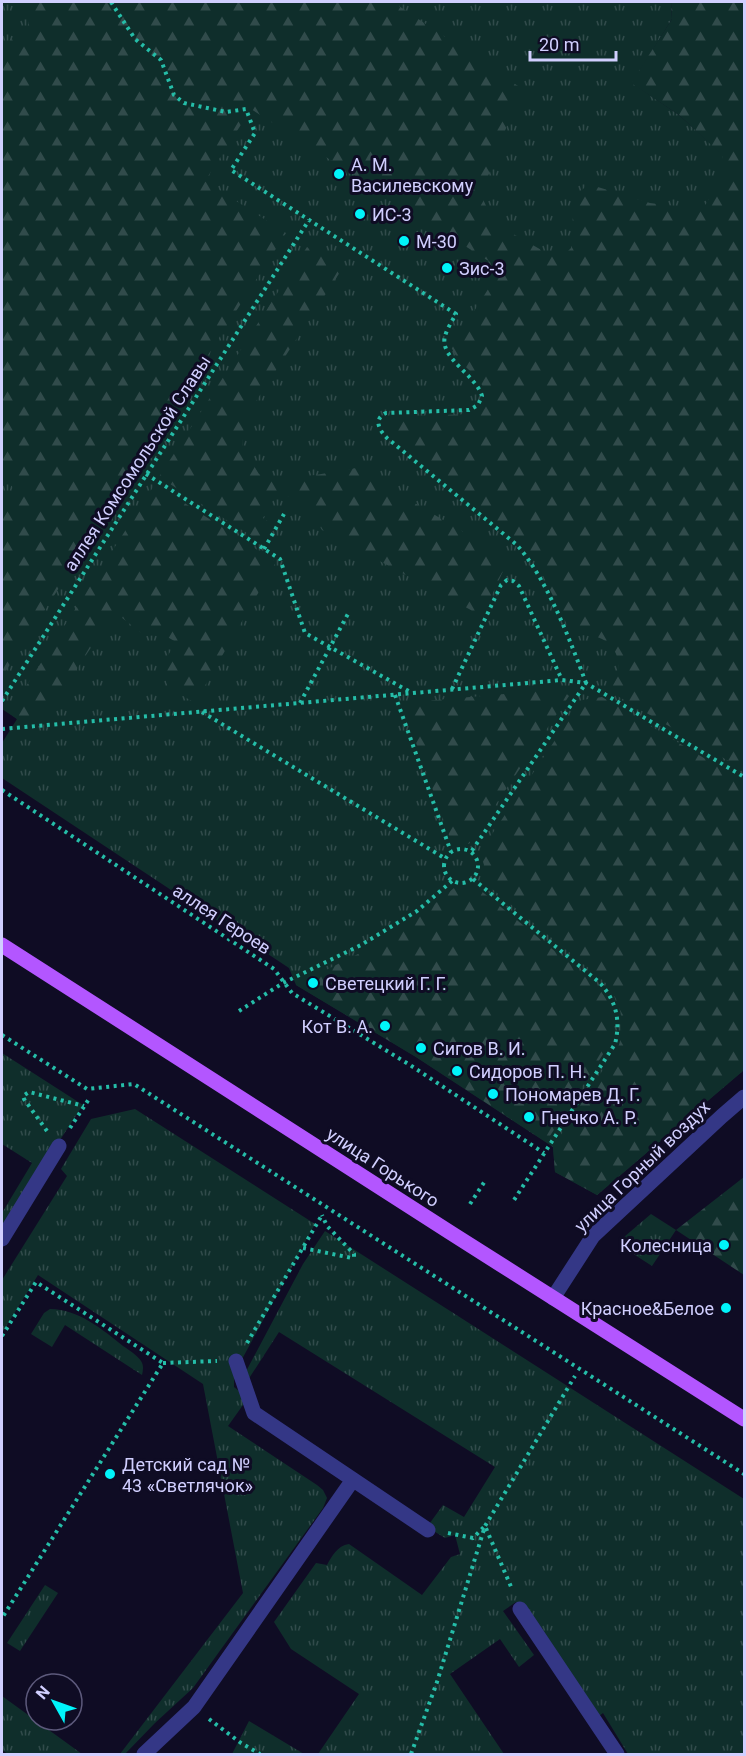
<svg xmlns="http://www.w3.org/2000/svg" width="746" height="1756" viewBox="0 0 746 1756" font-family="Roboto,sans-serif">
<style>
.grass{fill:url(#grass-tufts)}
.forest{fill:url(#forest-firs)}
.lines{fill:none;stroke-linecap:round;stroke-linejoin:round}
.path{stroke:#25bda8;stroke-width:4;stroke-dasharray:3 4.5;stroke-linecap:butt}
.minor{stroke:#343786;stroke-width:15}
.major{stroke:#b356ff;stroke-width:15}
.poi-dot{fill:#00f4fa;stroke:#0f0c24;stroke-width:2}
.labels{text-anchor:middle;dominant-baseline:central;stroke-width:6;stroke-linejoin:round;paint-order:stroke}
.poi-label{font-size:18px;fill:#d1cfff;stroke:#0f0c24;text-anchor:start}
.street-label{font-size:18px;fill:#d1cfff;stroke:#0f0c24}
</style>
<defs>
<pattern id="grass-tufts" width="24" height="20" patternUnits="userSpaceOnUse" patternTransform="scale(1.5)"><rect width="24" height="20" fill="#0f2e2b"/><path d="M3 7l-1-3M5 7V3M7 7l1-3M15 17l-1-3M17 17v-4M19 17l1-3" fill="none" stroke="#314b4b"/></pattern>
<pattern id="forest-firs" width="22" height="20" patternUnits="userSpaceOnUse" patternTransform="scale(1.5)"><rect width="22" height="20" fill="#0f2e2b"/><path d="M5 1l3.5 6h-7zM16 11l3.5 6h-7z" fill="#314b4b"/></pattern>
</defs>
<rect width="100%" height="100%" fill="#0f0c24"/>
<path class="grass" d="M2,2H671L672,19L632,83L679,115L723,155L726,174L744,238V1070L597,1195L555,1172L553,1147L550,1145L416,1057L296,985L289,968L2,778V743L17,719L2,709Z
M2,1053L83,1105L2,1228V1213L32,1163L2,1144Z
M135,1109L315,1224L234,1374V1387L248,1398L228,1426L317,1485L323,1490L327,1498L323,1508L193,1688L155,1723L125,1754H120L243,1593L203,1384L38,1275L2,1333V1280L67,1176L61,1169L91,1119Z
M651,1214L676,1230L652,1266L621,1246L624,1237Z
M325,1231L744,1499V1754H628L603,1713L595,1719L516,1602L503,1611L534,1655L519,1667L500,1639L450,1674L504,1754H318L359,1694L291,1649L274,1622L316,1563L327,1565C332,1556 337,1546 349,1544L422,1595L451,1557L460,1554L455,1535L445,1538L427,1527L443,1505L464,1517L495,1467L279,1332L246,1383L253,1388L252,1390L242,1379L303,1264Z
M50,1309C78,1309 102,1329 123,1346C129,1350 137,1355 141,1361C144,1366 143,1370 142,1375L65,1325L52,1347L31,1334L44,1313Z
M45,1585L58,1593L20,1651L7,1643Z
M2,1696L82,1754H8L2,1750Z
M249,1721L304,1754H232Z"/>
<path class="forest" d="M24,2H393L521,88L481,195L494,223L559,260L571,248L574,198L588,184L650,203L702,210L725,174L722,155L679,115L631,83L672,19L671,2H744V770L609,691C632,661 610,627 573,637L535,559L520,542L390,435L383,428L382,422L387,417L470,414L481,408L487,396C480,371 452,364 449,338L455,341L501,269L251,109L205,181L286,233L2,677V498L14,492L2,457V47L28,26L31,8Z
M307,247L342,269L245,418L242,447L259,474L281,481L356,468L497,552L505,567L482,616L322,530L307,507L278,491L263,518L269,522L258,540L159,477Z
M155,484L276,562L195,703L168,687L161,667L176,642L164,635L145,636L121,617L109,620L46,716L17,719L9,713Z
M561,689L569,696L469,844L458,842L452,844L402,703Z
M602,697L744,782V1070L597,1195L555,1172L553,1147L619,1045C626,1020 620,998 602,979L480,879L484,865L480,852L582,700Z
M474,885L596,985L609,1002L612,1012L614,1022L611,1042L546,1142L416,1057L296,985L364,951L420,916L454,888L461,890Z
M744,1177V1275L676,1230Z"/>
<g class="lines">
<path class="path" d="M111,2L135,39L161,60L174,95L184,103L226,112L246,109L255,133L231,170L456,314C452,321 447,329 445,336C439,358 476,375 482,396L478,405L469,410L386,413C373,419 379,430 387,438L517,545C547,579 570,640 586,683L471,852
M146,474L280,559L305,633L412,693
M264,549L284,514
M452,689L501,585L507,580L513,581L519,586L562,680
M395,695L451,852
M2,701L309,220
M300,703L349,612
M202,712L446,859
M2,729L562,680L586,683L744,777
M2,790L274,969L292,993L410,1065L544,1153
M444 866a17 17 0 1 1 34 0a17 17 0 1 1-34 0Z
M473,879L599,982C616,1000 621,1020 615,1044L514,1200
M239,1011L283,983L361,945L417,911L452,881
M2,1035L87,1089L134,1084L744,1474
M70,1128L89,1099
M47,1131L24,1099L23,1096L29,1092L84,1106
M470,1204L485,1181
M303,1248L352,1258L354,1257V1254L327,1226L322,1215
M2,1336L36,1282L163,1363L2,1618
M247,1343L322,1215
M163,1363L217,1361
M448,1533L473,1538L485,1526L512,1589
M209,1719L241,1743L260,1754
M411,1754L437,1682L485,1526L575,1376"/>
<path class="minor" d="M2,1239L59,1146
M553,1298L593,1236L722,1116L744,1097
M236,1361L254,1413L428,1530
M520,1609L617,1754
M144,1754L194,1707L352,1481"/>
<path class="major" d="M2,945L451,1233L744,1419"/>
</g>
<g class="poi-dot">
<circle cx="339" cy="174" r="6"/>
<circle cx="360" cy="214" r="6"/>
<circle cx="404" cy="241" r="6"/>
<circle cx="447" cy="268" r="6"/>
<circle cx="313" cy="983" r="6"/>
<circle cx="385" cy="1026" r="6"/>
<circle cx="421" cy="1048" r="6"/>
<circle cx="457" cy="1071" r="6"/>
<circle cx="493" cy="1094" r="6"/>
<circle cx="529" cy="1117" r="6"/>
<circle cx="724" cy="1245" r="6"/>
<circle cx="726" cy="1308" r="6"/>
<circle cx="110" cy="1474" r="6"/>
</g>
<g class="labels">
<g class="poi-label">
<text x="351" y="164">А. М.<tspan x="351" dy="21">Василевскому</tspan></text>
<text x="372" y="214">ИС-3</text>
<text x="416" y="241">М-30</text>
<text x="459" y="268">Зис-3</text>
<text x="325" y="983">Светецкий Г. Г.</text>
<text x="373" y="1026" text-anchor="end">Кот В. А.</text>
<text x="433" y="1048">Сигов В. И.</text>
<text x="469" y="1071">Сидоров П. Н.</text>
<text x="505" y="1094">Пономарев Д. Г.</text>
<text x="541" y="1117">Гнечко А. Р.</text>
<text x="712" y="1245" text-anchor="end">Колесница</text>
<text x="714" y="1308" text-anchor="end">Красное&amp;Белое</text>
<text x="122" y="1464">Детский сад №<tspan x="122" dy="21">43 «Светлячок»</tspan></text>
</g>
<g class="street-label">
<text transform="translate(137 463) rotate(-57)">аллея Комсомольской Славы</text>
<text transform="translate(222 919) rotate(33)">аллея Героев</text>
<text transform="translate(642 1166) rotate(-44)">улица Горный воздух</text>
<text transform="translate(383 1167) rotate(33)">улица Горького</text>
</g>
</g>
<rect width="746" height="1756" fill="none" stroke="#d1cfff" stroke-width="6"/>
<g transform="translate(54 1702) rotate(310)"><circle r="28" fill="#0f0c24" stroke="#5d5a7c" stroke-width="1.5"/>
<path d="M0-4.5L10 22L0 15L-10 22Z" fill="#00f4fa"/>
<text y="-9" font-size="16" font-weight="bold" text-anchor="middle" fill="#d1cfff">N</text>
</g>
<path d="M530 51v9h86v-9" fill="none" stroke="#d1cfff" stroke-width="3"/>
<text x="539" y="51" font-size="18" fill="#d1cfff" stroke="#0f0c24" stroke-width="4.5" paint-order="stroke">20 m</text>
</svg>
